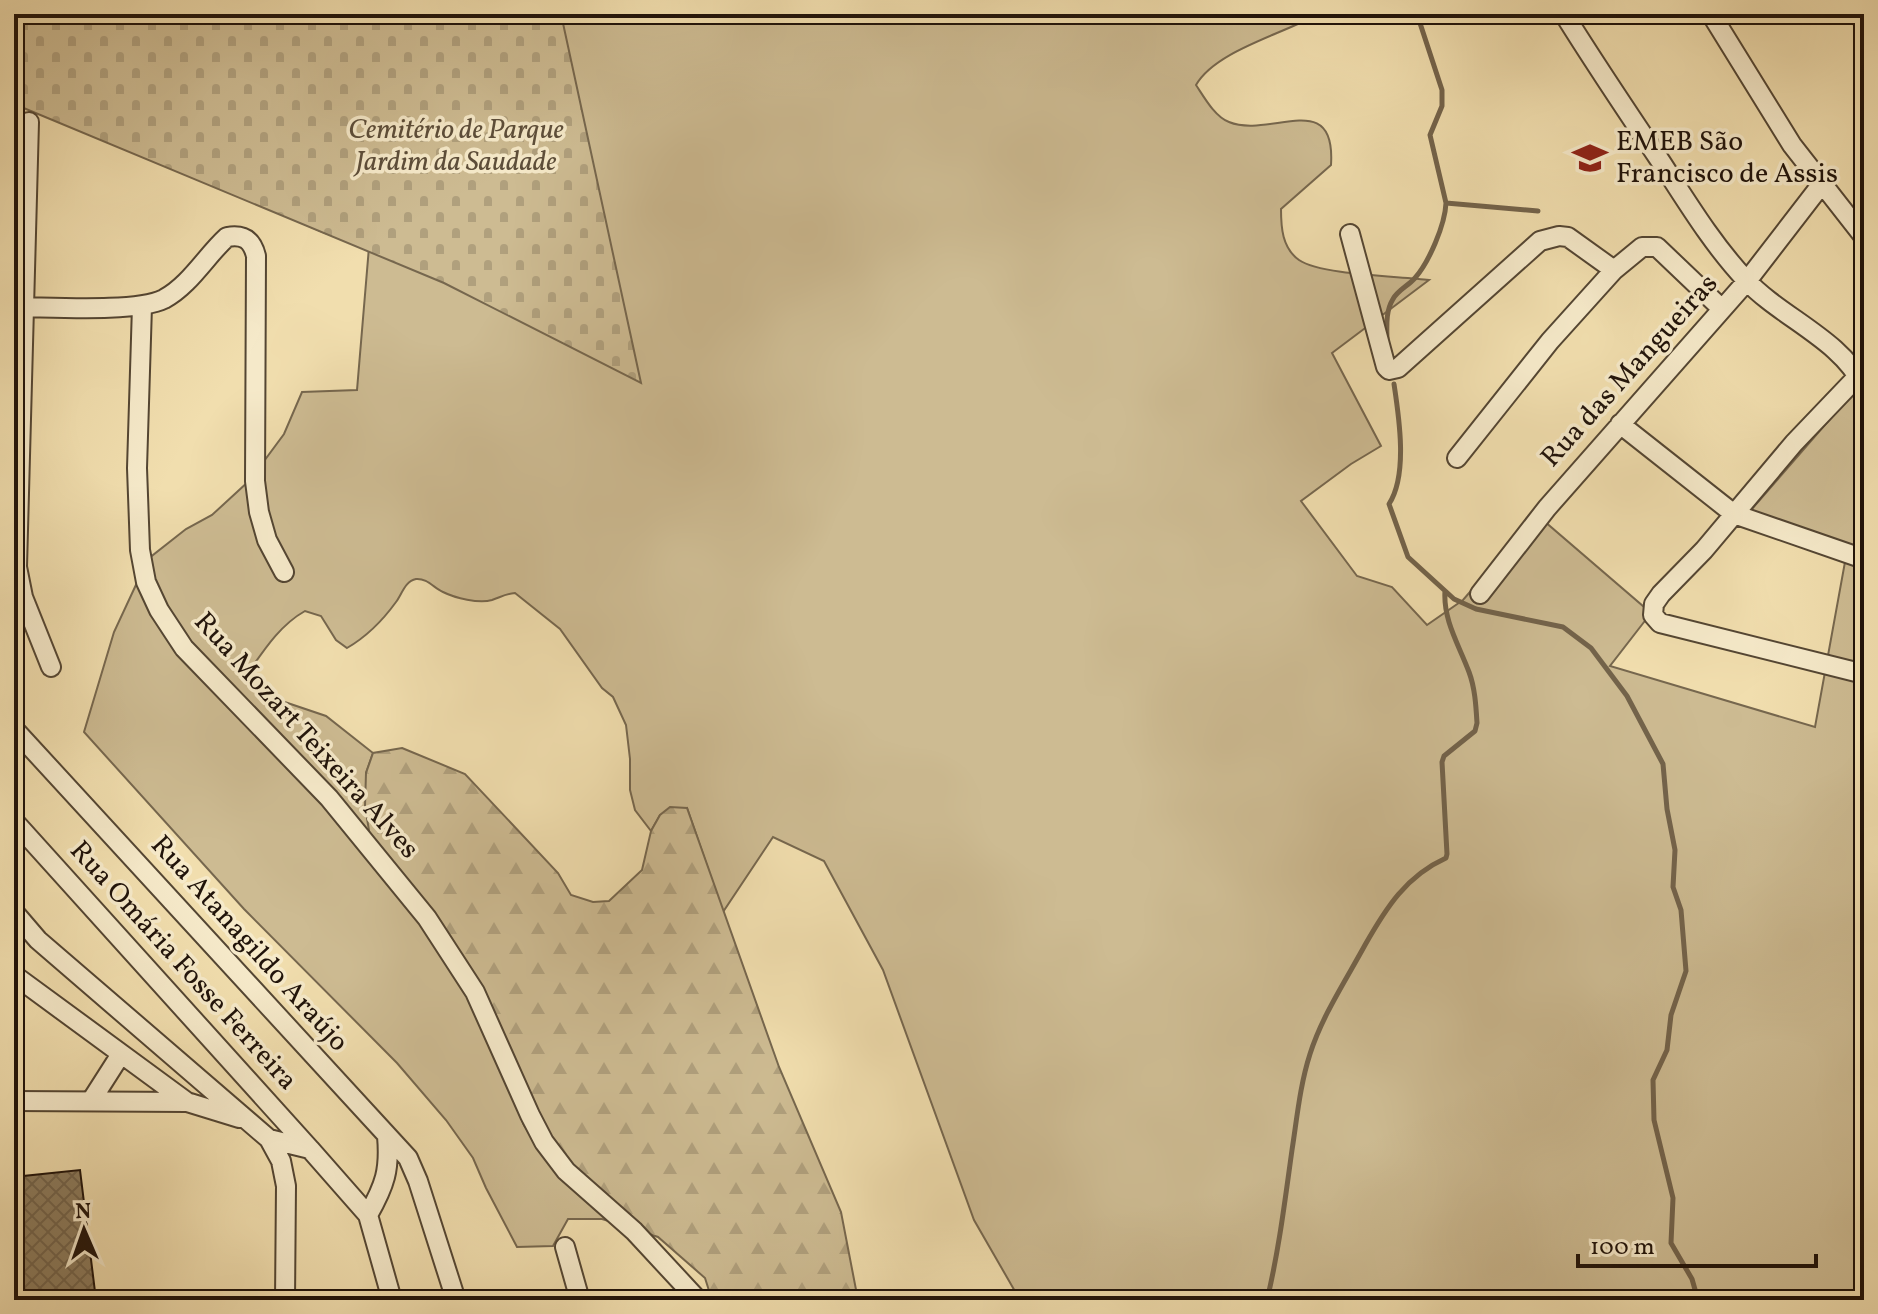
<svg xmlns="http://www.w3.org/2000/svg" width="1878" height="1314" viewBox="0 0 1878 1314" font-family="Vollkorn,serif">
<style>
.grass{fill:#cdbb92;stroke:#76674e;stroke-width:2}
.forest{fill:url(#forest-firs);stroke:#76674e;stroke-width:2}
.cemetery{fill:url(#cemetery-stones);stroke:#76674e;stroke-width:2}
.lines{fill:none;stroke-linecap:round;stroke-linejoin:round}
.stream{stroke:#73634b;stroke-width:5}
.building{fill:url(#building-cross-hatch);stroke:#20130a;stroke-width:2}
.minor-casing{stroke:#544633;stroke-width:22}
.minor{stroke:#f6eaca;stroke-width:18}
.labels{text-anchor:middle;dominant-baseline:central;stroke-width:7;stroke-linejoin:round;paint-order:stroke}
.park-label{font-size:28px;font-style:italic;fill:#5d4e3a;stroke:#f6eaca}
.poi-label{font-size:28px;fill:#20130a;stroke:#f6eaca;text-anchor:start}
.street-label{font-size:28px;fill:#20130a;stroke:#f6eaca}
</style>
<defs>
<pattern id="forest-firs" width="22" height="20" patternUnits="userSpaceOnUse" patternTransform="scale(2)"><rect width="22" height="20" fill="#cdbb92"/><path d="M5 1l3.5 6h-7zM16 11l3.5 6h-7z" fill="#b0a07d"/></pattern>
<pattern id="cemetery-stones" width="16" height="16" patternUnits="userSpaceOnUse" patternTransform="scale(2)"><rect width="16" height="16" fill="#cdbb92"/><path d="M2 7V4a2 2 0 0 1 4 0v3zM10 15v-3a2 2 0 0 1 4 0v3z" fill="#b0a07d"/></pattern>
<pattern id="building-cross-hatch" width="8" height="8" patternUnits="userSpaceOnUse" patternTransform="scale(2)"><rect width="8" height="8" fill="#8d7d5f"/><path d="M0 0l8 8M0 8l8-8" fill="none" stroke="#73654d"/></pattern>
</defs>
<rect width="100%" height="100%" fill="#f1deae"/>
<filter id="stains"><feTurbulence type="fractalNoise" baseFrequency=".0025" numOctaves="4"/><feColorMatrix values="0 0 0 0 .2 0 0 0 0 .09 0 0 0 0 .02 0 0 0 .5 -.17"/></filter>
<radialGradient id="worn" r=".72"><stop offset=".6" stop-color="#630" stop-opacity="0"/><stop offset="1" stop-color="#630" stop-opacity=".3"/></radialGradient>
<path class="grass" d="M221,14H1307L1300,23C1268,38 1213,55 1196,85C1204,97 1215,117 1229,122C1270,139 1336,87 1331,165L1281,209C1281,227 1282,248 1299,260C1321,275 1398,276 1429,280L1332,353L1381,446L1351,464L1301,501L1357,576L1392,587L1427,625L1463,600L1537,515L1651,613L1610,666L1815,727L1847,551L1745,517L1856,389L1864,405V1300H1020L974,1220L883,970L824,861L773,837L723,912L687,808L660,815L651,831L635,810L630,790V759L626,725L613,697L602,688L560,629L515,593C505,594 501,597 492,600C479,604 455,598 443,592C434,588 427,578 416,579C405,581 402,594 396,602C383,620 366,637 347,648L336,640L321,616L305,611C280,625 264,650 248,673L252,688L261,694L326,716L373,753L366,773L420,920L451,964L480,1017L524,1125L531,1136L625,1226L602,1219H568L553,1246L517,1247L486,1188L473,1158L446,1120L397,1063L244,909L84,732L114,632L148,559L186,529L212,515L250,480L284,434L302,392L357,390L369,247L325,233L146,156Z"/>
<path class="forest" d="M402,748L465,774L558,873L571,895L593,902L609,901L642,870L651,831L660,815L670,807L687,808L779,1067L841,1212L858,1300H712L705,1278L658,1237L625,1226L532,1136L524,1125L480,1017L451,964L371,843L365,806L366,773L373,753Z"/>
<path class="cemetery" d="M14,14H561L641,383L444,283L14,104Z"/>
<g class="lines">
<path class="stream" d="M1446,203L1538,211
M1387,343C1387,328 1385,312 1393,299C1398,290 1408,286 1415,278C1429,262 1445,225 1446,203L1430,135L1442,106V90L1417,14
M1394,384C1399,417 1408,475 1389,504L1408,557L1454,599L1476,609L1563,627L1591,648L1627,696L1663,764L1667,809L1675,850L1673,887L1681,910L1686,971L1671,1015L1667,1050L1653,1080L1654,1120L1673,1198L1671,1243L1692,1279L1698,1300
M1267,1300C1279,1250 1285,1200 1292,1150C1297,1118 1300,1085 1310,1054C1322,1016 1346,980 1365,945C1386,908 1406,876 1446,858L1447,854L1442,762L1444,756L1475,731L1477,723C1476,706 1475,688 1469,672C1459,645 1443,620 1445,591"/>
</g>
<path class="building" d="M80,1170L96,1300H14V1177Z"/>
<g class="lines">
<g class="minor-casing">
<path id="minor" d="M1564,14C1595,64 1628,113 1661,162C1687,202 1713,245 1746,280C1780,317 1842,340 1863,386
M1711,14L1792,145L1864,237
M1858,14L1864,22
M29,122L17,567L23,597L51,667
M1350,234L1386,367L1389,370L1398,368L1540,241L1559,236L1568,237L1614,270L1642,247H1657L1722,309
M142,306L137,468L140,550L146,582L159,610L184,648L329,798L427,918L475,992L530,1115L544,1142L566,1171L634,1231L698,1300
M14,307C49,307 136,313 164,299C190,285 206,256 227,237C244,234 252,240 256,256L255,481L259,512L267,540L284,572
M1858,376L1794,443L1704,550L1661,594L1654,604L1653,615L1660,623L1864,674
M1620,424L1734,514L1864,559
M1457,458L1550,341L1614,270
M1480,594L1547,508L1747,281L1821,185
M14,729L408,1158L418,1181L456,1300
M14,821L310,1149
M14,912L38,940L269,1139L281,1161L286,1186L285,1300
M14,975L187,1102L239,1118
M14,1101L187,1102
M91,1101L121,1054
M269,1139L310,1149L368,1215L392,1300
M368,1215C385,1185 390,1170 387,1136
M565,1247L580,1300"/>
</g>
<use href="#minor" class="minor"/>
</g>
<defs>
<g id="school-bare" transform="scale(2.76)"><path d="M0-5L7-2L0 1L-7-2ZM-4 1L0 2.5L4 1V4Q0 6-4 4Z" fill="#8f2418" stroke="#f6eaca" stroke-width="2.5" paint-order="stroke"/></g>
</defs>
<g fill-rule="evenodd">
<use href="#school-bare" x="1590" y="158"/>
</g>
<g class="labels">
<g class="park-label">
<text x="456" y="130">Cemitério de Parque<tspan x="456" dy="32">Jardim da Saudade</tspan></text>
</g>
<g class="poi-label">
<text x="1616" y="142">EMEB São<tspan x="1616" dy="32">Francisco de Assis</tspan></text>
</g>
<g class="street-label">
<text transform="translate(1630 371) rotate(-48)">Rua das Mangueiras</text>
<text transform="translate(306 736) rotate(48)">Rua Mozart Teixeira Alves</text>
<text transform="translate(249 944) rotate(48)">Rua Atanagildo Araújo</text>
<text transform="translate(183 966) rotate(48)">Rua Omária Fosse Ferreira</text>
</g>
</g>
<rect width="1878" height="1314" fill="none" stroke="#f1deae" stroke-width="48"/>
<rect x="16" y="16" width="1846" height="1282" fill="none" stroke="#20130a" stroke-width="4"/>
<rect x="24" y="24" width="1830" height="1266" fill="none" stroke="#20130a" stroke-width="2"/>
<g transform="translate(84 1230) rotate(358)" stroke="#f6eaca" stroke-width="6" paint-order="stroke">
<path d="M0-6L14 30L0 20L-14 30Z" fill="#20130a"/>
<text y="-12" font-size="22" font-weight="bold" text-anchor="middle" fill="#20130a">N</text>
</g>
<path d="M1578 1254v12h238v-12" fill="none" stroke="#20130a" stroke-width="4"/>
<text x="1590" y="1254" font-size="24" fill="#20130a" stroke="#f6eaca" stroke-width="6" paint-order="stroke">100 m</text>
<rect width="100%" height="100%" filter="url(#stains)"/>
<rect width="100%" height="100%" fill="url(#worn)"/>
</svg>
